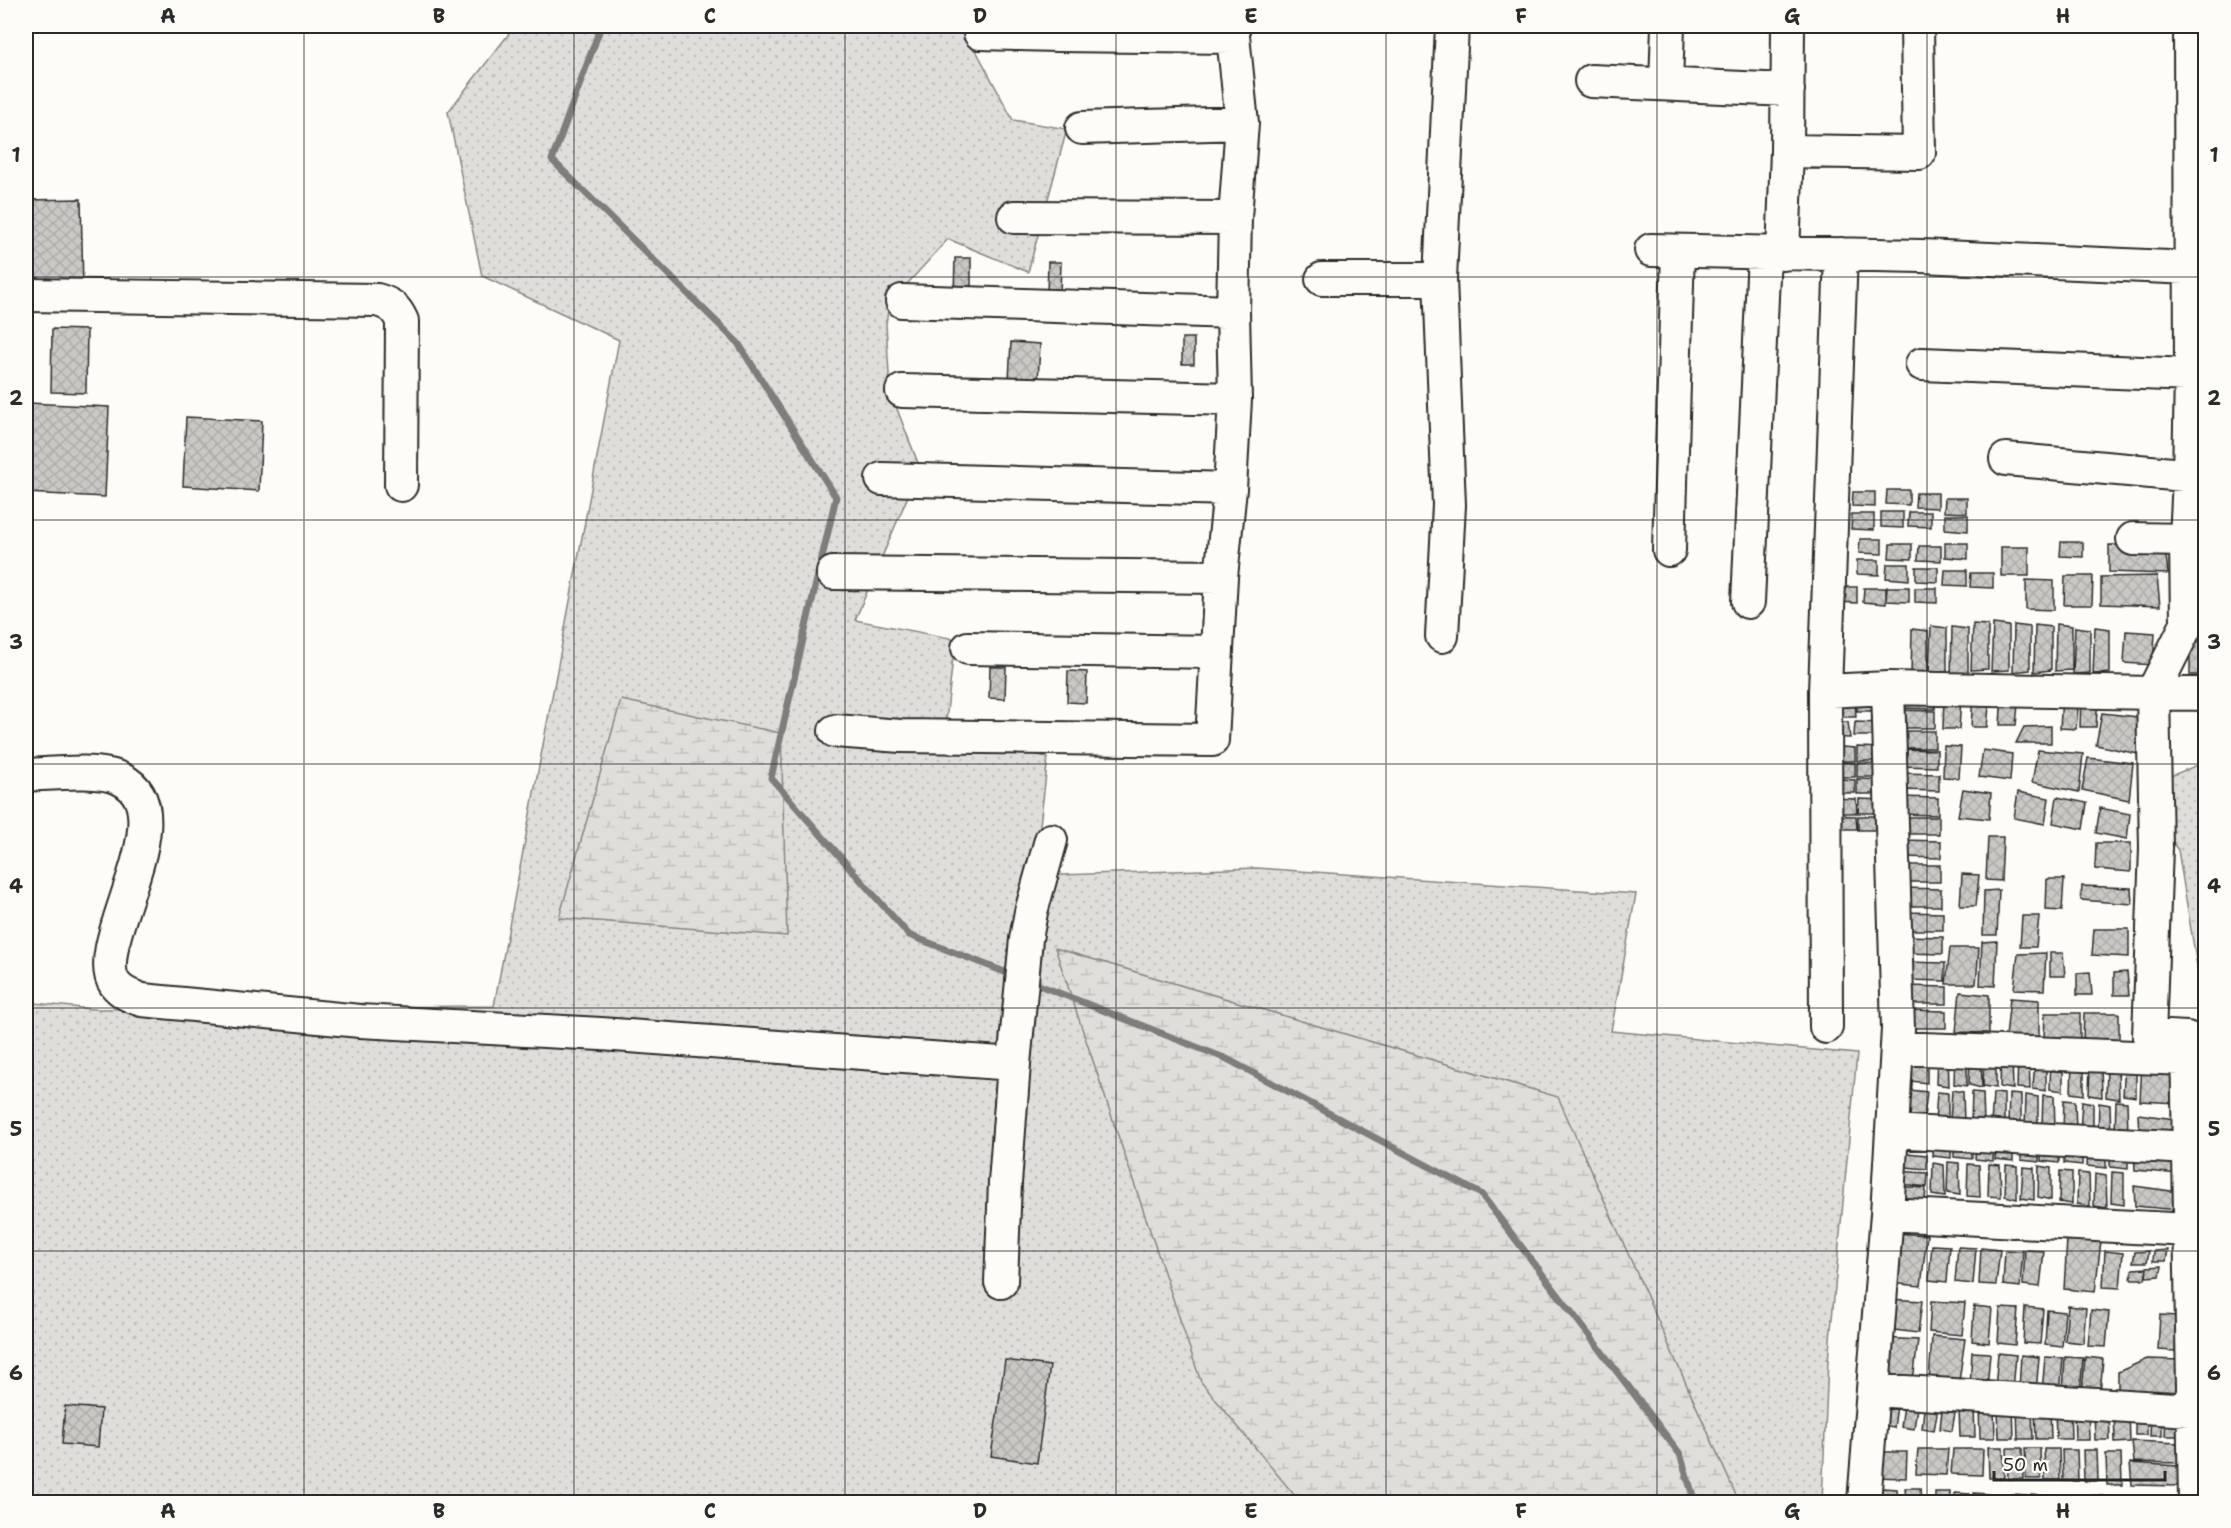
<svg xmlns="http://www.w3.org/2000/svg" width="2231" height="1528" viewBox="0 0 2231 1528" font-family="'Shantell Sans',sans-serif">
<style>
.grass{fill:url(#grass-dots);stroke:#858482;stroke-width:1.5}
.wetland{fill:url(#wetland-marsh);stroke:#858482;stroke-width:1.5}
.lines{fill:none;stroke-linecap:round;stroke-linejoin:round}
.stream{stroke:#7e7d7b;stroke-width:7}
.building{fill:url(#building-cross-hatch);stroke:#2b2b2b;stroke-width:1.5}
.minor-casing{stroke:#2b2b2b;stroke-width:36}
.minor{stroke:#fdfcf7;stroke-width:32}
.grid{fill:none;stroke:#2b2b2b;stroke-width:1.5;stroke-opacity:0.55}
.neatline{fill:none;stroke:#2b2b2b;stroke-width:2}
.grid-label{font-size:20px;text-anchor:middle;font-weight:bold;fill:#2b2b2b}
</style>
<defs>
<pattern id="grass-dots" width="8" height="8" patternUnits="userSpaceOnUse" patternTransform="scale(1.5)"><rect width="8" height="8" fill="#dfdeda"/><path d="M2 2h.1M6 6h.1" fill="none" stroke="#c0bfbb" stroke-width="1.8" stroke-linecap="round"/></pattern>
<pattern id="wetland-marsh" width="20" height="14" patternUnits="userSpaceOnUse" patternTransform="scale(1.5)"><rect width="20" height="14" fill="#dfdeda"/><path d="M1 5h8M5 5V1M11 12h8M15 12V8" fill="none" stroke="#c0bfbb"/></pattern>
<pattern id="building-cross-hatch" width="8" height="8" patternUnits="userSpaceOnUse" patternTransform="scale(1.5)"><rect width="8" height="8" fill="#c9c8c4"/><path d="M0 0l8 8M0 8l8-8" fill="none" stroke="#adaca9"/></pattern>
</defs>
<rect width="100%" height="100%" fill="#fdfcf7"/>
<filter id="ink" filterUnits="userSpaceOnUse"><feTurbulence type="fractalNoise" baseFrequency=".0167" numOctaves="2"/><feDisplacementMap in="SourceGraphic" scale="12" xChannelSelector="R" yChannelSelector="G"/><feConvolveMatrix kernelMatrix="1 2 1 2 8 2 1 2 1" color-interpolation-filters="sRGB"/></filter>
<g filter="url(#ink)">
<path class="grass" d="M515,26H963L1013,120L1067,129L1028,272L948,239L889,304L886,324L890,391L920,468L855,620L955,639L944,739L1048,757L1034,876L1257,868L1636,894L1611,1031L1857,1054L1828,1361L1822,1502H26V1002L91,1009L494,1006L619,340L482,276L448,112Z
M2205,762L2206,1015H2205L2178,850L2161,827L2163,779Z"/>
<path class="wetland" d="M621,700L781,733L787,936L559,918Z
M1055,948L1558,1097L1739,1502H1300L1201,1382Z"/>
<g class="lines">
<path class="stream" d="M601,26L552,160L738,343L836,497L771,778L909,935L1015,976
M1031,982L1227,1059L1481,1194L1680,1454L1695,1502"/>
</g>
<path class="building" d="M81,199L83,289L26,287V200Z
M955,258H971V295L954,296Z
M1048,262H1061L1060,295H1047Z
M52,329L87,330L86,393L51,392Z
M1182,338H1194V364H1182Z
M1011,342L1040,344L1038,382L1009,380Z
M28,403L109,407L105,497L26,493Z
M186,417L262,421L259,491L183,486Z
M1887,490H1909V505L1886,504Z
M1853,492H1875V507L1852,506Z
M1916,493H1938V508L1915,507Z
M1945,498H1967V513L1944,512Z
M1881,512H1903V528L1881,527Z
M1909,512H1931V527L1908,526Z
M1852,514H1874V530L1851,529Z
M1945,515H1968V531L1945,529Z
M2193,534L2206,535V553L2193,552Z
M1860,539H1882V554L1859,553Z
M2061,542H2083V557L2060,556Z
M1945,543H1968V559L1945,557Z
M1890,544H1912V559L1889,558Z
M2109,545L2165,546L2168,574L2109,572Z
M1919,546H1941V561L1918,560Z
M2001,547H2029V576H2001Z
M1857,560H1879V575L1857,574Z
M2196,561H2206V590H2195Z
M1887,564H1909V580L1886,578Z
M1916,567H1938V582L1916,581Z
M1945,570H1967V586L1944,585Z
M1971,573H1993V588L1970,587Z
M2065,576H2093L2092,605H2064Z
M2157,576L2160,606L2101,604V577Z
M2026,580L2054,581V610L2026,609Z
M1835,587H1857V603L1835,602Z
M1887,587H1909V602L1886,601Z
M1864,588H1886V604L1863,602Z
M1915,588H1937V603L1915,602Z
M2199,601H2206V630H2199Z
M1973,624L1988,625V669L1971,670Z
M1993,624L2009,626V670L1991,671Z
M2056,624L2072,626V670L2055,671Z
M2014,625L2030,627V670L2013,672Z
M2035,625L2051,627V670L2034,672Z
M1931,626L1947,628V672L1929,673Z
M1952,627L1968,629V673L1951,674Z
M2075,627L2090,629V673L2073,674Z
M2095,627L2110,629V673L2093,674Z
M1912,629L1928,631V675L1911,676Z
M2126,631L2155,633L2153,665L2124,663Z
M2190,641L2206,642V675H2190Z
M990,667H1006L1005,699L989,698Z
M1068,671L1087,672L1086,703L1067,702Z
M1896,691L1935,692V709L1896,708Z
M2002,693L2019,694L2016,725H2000Z
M1857,694L1878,695V711H1857Z
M1973,695L1990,696L1987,727H1971Z
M2081,695L2098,696L2096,727H2080Z
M1944,697L1961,698L1959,729H1943Z
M2062,697H2079L2076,729L2060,728Z
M1829,702L1855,703L1856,717H1828Z
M1895,710L1935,711V728H1895Z
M2102,713L2147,718L2143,755L2096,745Z
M1828,722H1848L1850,738L1828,737Z
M1855,722L1882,723V736H1854Z
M2051,726V743H2016L2024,727Z
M1895,731H1935V748H1896Z
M1828,746L1855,748V761H1827Z
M1944,746L1961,747L1959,778L1943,777Z
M1857,747L1884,748L1885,761H1857Z
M1897,749L1937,750V767L1898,766Z
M1983,750L2012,754L2010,781L1979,777Z
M2038,750L2083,754L2079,792L2032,782Z
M2088,758L2133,763L2129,800L2082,790Z
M1828,762L1855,763V777H1828Z
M1857,763L1884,764L1885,777H1857Z
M1899,773L1939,774V791L1900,790Z
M1828,778L1855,780V793H1828Z
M1857,779L1884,780L1885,794H1857Z
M1963,789L1991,793L1989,819L1958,816Z
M2018,792L2049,798L2045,824L2014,818Z
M1899,797L1938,798V815L1899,814Z
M2057,797L2087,803L2083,829L2053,823Z
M1830,798L1856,799L1857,813H1829Z
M1859,799L1886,800V813H1858Z
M2100,808L2130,814L2127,839L2096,833Z
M1829,815L1856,816L1857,829H1829Z
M1858,816H1885L1886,830H1858Z
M1899,817H1939V834H1900Z
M1988,837H2003L2001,881L1986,880Z
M1901,840L1941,841V858L1902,857Z
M2096,843H2131V872L2095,869Z
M1900,865H1940V882H1901Z
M1962,874L1979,875L1976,906H1960Z
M2047,879H2064L2062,911L2046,910Z
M2082,886L2131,888L2132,904L2081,900Z
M1902,888L1941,889V906H1902Z
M1999,890L1997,935H1983L1984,891Z
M1904,912L1943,913V930H1904Z
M2022,916H2039L2036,947H2020Z
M2094,929H2129V957L2092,955Z
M1903,936L1943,937V954L1904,953Z
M1997,941L1995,986L1980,985L1982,942Z
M1950,948H1979L1976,984H1946Z
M2046,953L2044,990L2014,989L2018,954Z
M2050,953H2063L2065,976H2050Z
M1905,962L1945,963V981L1906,980Z
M2090,972L2092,995H2077V973Z
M2127,972L2129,995H2114V973Z
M1907,986L1947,987V1004H1908Z
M1960,992L1989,995V1033L1956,1032Z
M2010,998L2039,1000V1039L2006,1037Z
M1907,1010L1946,1011V1028H1907Z
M2045,1013H2080V1042L2044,1039Z
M2084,1013H2119V1042L2083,1039Z
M2198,1041L2206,1042V1083L2197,1084Z
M1903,1052L1927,1053V1083L1903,1080Z
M1937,1053L1948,1054L1949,1086L1936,1084Z
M1955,1053L1967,1054V1086L1954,1084Z
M1970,1054L1981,1055L1982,1088L1969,1085Z
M1984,1055L1996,1056V1088L1983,1086Z
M2001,1055L2012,1057L2013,1089L2000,1087Z
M2018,1056L2029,1057L2030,1089L2017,1088Z
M2051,1057L2063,1059V1091L2050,1089Z
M2035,1058L2046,1059V1091L2033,1089Z
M2072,1062L2084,1063V1095L2071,1093Z
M2125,1063L2136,1064V1097L2123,1095Z
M2142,1063L2177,1065V1103L2140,1101Z
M2090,1064L2101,1065L2102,1097L2089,1095Z
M2107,1066L2118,1067L2119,1099L2106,1097Z
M1901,1089L1927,1092L1924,1118L1899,1117Z
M1952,1090L1963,1092L1964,1124L1950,1122Z
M1937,1092L1948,1093V1125L1935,1123Z
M1972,1092L1983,1093L1984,1125L1971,1123Z
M1993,1093L2004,1094V1126L1991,1124Z
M2009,1094L2021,1095V1127L2008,1125Z
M2026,1095L2038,1097V1129L2025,1127Z
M2043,1095L2054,1096L2055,1128L2042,1126Z
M2064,1100L2075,1101L2076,1133L2063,1131Z
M2082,1101L2093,1103V1135L2080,1133Z
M2116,1101L2127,1102L2128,1134L2115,1132Z
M2099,1103L2110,1105L2111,1137L2098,1134Z
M2138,1114L2182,1120L2183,1139L2139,1134Z
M1934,1137L1951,1139V1158L1933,1156Z
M1954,1139L1972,1141V1159L1954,1157Z
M1976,1140L1993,1142V1161L1975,1159Z
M1995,1140L2013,1142V1161L1995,1159Z
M2021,1142L2039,1143V1162L2021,1160Z
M2042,1143L2059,1145V1163L2041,1161Z
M2064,1144L2082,1146V1165L2064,1163Z
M2088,1147L2106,1149V1168L2087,1166Z
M2110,1148L2128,1150V1169L2110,1167Z
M2134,1150L2178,1156L2179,1174L2135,1170Z
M1895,1152L1927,1155V1169L1894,1166Z
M1948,1162L1959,1163L1960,1195L1947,1193Z
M1933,1163L1944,1165L1945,1197L1932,1195Z
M1968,1164L1979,1165L1980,1197L1967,1196Z
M1989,1164L2000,1165L2001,1197L1988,1196Z
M2006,1165L2017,1166V1199L2005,1196Z
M2039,1166L2051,1168V1200L2038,1197Z
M2023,1167L2034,1168V1200L2021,1198Z
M1895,1171L1928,1173L1927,1187L1894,1183Z
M2060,1171L2072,1172V1204L2059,1202Z
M2112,1172L2124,1173V1205L2111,1203Z
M2078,1173L2089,1174L2090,1206L2077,1204Z
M2095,1174L2106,1176L2107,1208L2094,1206Z
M1893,1186L1926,1188L1925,1202L1892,1199Z
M2134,1186L2178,1192L2179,1210L2135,1206Z
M1893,1233L1927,1235L1921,1286L1890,1283Z
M2067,1239L2101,1241L2095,1292L2064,1289Z
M1932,1245L1950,1246L1947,1282L1929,1280Z
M1958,1247L1976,1248L1973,1284L1955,1282Z
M1981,1248L2000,1250L1996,1285L1979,1284Z
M2005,1250L2023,1251L2020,1287L2003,1285Z
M2025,1250L2044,1251L2040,1287L2023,1285Z
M2168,1250L2166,1261H2153L2154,1251Z
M2105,1251L2123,1253L2120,1288L2103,1287Z
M2149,1251L2147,1262H2133L2135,1252Z
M2162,1266L2160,1276L2146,1277L2147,1267Z
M2147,1268L2145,1279H2131L2133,1269Z
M1889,1299L1922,1301L1918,1333L1886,1329Z
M1931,1301L1965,1303L1962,1335L1929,1332Z
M1974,1306L1992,1308L1989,1343L1972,1341Z
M2068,1306L2086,1308L2083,1343L2065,1341Z
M2025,1307L2043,1309L2040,1344L2023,1343Z
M2000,1308L2018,1309L2015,1345L1998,1343Z
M2047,1310L2065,1312L2062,1347L2045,1345Z
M2091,1310L2109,1312L2106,1347L2088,1346Z
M2160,1315L2178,1316L2175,1351L2158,1350Z
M1932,1336L1965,1339L1959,1381H1929Z
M1884,1338L1918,1340L1912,1390L1881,1388Z
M1972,1352L1990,1353L1987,1389L1970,1387Z
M1998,1353L2016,1355L2013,1390L1995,1389Z
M2021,1355L2039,1357L2036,1392L2019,1390Z
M2045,1357L2063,1358L2060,1394L2042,1392Z
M2065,1357L2083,1358L2080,1394L2063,1392Z
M2085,1357L2103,1359L2100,1394L2082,1393Z
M2147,1359L2180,1360L2179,1401L2118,1397V1372Z
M1005,1360L1050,1366L1037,1463L991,1456Z
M1885,1397L1898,1398L1894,1428L1881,1426Z
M1905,1398L1918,1400L1914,1429L1901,1427Z
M1925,1400L1939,1401L1934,1431L1922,1429Z
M1943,1400L1957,1401L1952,1431L1940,1429Z
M65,1406L101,1409L98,1447L62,1444Z
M1959,1406H1974L1975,1437H1960Z
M1979,1407H1994L1995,1438H1980Z
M1998,1407H2013L2014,1438H1999Z
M2017,1408H2032L2033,1439H2018Z
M2035,1408H2050L2051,1439H2036Z
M2055,1408H2070L2071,1439H2056Z
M2074,1409H2088L2089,1440H2075Z
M2094,1409H2109L2110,1440H2095Z
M2114,1411L2129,1412L2130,1442L2115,1443Z
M2135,1413L2147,1414V1435H2135Z
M2151,1414L2162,1415V1436H2150Z
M2166,1414L2177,1415V1436H2165Z
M2132,1441L2180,1443L2181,1463L2134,1462Z
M1988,1447H2003L2004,1478H1989Z
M2007,1448H2022L2023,1479H2008Z
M2025,1448H2040L2041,1479H2026Z
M1918,1449H1948L1946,1475L1916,1474Z
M1953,1449H1983L1982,1475L1951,1474Z
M2044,1449H2059L2060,1480H2045Z
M2062,1450H2077L2078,1481H2063Z
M2083,1450H2097L2098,1481H2084Z
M1878,1452H1907L1906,1478L1875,1477Z
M2106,1454H2121L2122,1485H2107Z
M2130,1463L2178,1466L2179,1486L2132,1485Z
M1882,1488L1897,1489L1898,1502H1883Z
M1905,1488H1920L1921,1502H1906Z
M1935,1492H1950V1502H1935Z
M1955,1493L1970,1494V1502H1955Z
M1974,1493L1988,1494V1502H1974Z
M1993,1494L2008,1495V1502H1993Z
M2012,1494L2027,1495V1502H2012Z
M2031,1495L2046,1496V1502H2031Z
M2049,1495L2064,1496L2065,1502H2050Z
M2069,1495L2084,1496L2085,1502H2070Z
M2088,1495L2103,1496V1502H2088Z
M2131,1498L2180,1500V1502H2132Z"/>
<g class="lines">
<g class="minor-casing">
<path id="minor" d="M979,26L980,33L1057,35L1062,26
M2190,26L2191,375L2189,477L2186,540L2187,624L2153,692L2156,848L2149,1036L2187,1038L2195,1502
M1057,35L1233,37
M1591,81L1788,90
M1666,84L1668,26
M1082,128L1242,123
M1787,151L1919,153L1917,26
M1014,217L1235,218
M1651,250L1921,256L2191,268
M1783,254L1787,151L1788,26
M1322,279H1440
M26,295L377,300C391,304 396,308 402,321L401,485
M902,301L1233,312
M1922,364L2191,375
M902,391L1235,399
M2006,459L2206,477
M882,479L1230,489
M2133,539L2186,540
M1669,550L1678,251
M833,573L1221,577
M1748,602L1764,254
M1442,636L1449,505L1440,279L1452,26
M968,648L1217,652
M1825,691L1888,688L2206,694
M835,731L901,736L1212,740L1221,577L1230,489L1235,399L1233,312L1235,218L1242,123L1232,26
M26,775C50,774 100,768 121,779C188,812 87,945 115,984C122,993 131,996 142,1000L360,1021L601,1034L1014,1064L1005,1183L1001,1282
M1826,1027L1825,691L1841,254
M1897,1048L2187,1059
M1014,1064L1026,939L1031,912L1051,840
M1892,1131L2189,1148
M1887,1214L2190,1230
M1873,1390L2206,1411
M1864,1502L1887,1214L1898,1029L1888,688"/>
</g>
<use href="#minor" class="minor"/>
</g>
</g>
<path class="grid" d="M304,26V1502M574,26V1502M845,26V1502M1116,26V1502M1386,26V1502M1657,26V1502M1927,26V1502M26,277H2206M26,520H2206M26,764H2206M26,1008H2206M26,1251H2206"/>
<rect width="2231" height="1528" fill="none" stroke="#fdfcf7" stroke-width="66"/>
<path d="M1994 1471v9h171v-9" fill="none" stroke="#2b2b2b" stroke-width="3"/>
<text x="2003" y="1471" font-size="18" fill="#2b2b2b" stroke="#fdfcf7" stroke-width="4.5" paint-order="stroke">50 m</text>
<rect x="33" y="33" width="2165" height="1462" class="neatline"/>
<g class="grid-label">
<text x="168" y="23">A</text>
<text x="439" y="23">B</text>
<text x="710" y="23">C</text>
<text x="980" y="23">D</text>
<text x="1251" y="23">E</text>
<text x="1521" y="23">F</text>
<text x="1792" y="23">G</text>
<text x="2063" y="23">H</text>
<text x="16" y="162">1</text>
<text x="2214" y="162">1</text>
<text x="16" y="405">2</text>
<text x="2214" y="405">2</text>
<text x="16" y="649">3</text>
<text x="2214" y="649">3</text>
<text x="16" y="893">4</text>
<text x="2214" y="893">4</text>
<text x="16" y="1136">5</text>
<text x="2214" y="1136">5</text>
<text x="16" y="1380">6</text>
<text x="2214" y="1380">6</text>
<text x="168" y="1518">A</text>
<text x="439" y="1518">B</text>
<text x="710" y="1518">C</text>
<text x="980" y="1518">D</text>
<text x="1251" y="1518">E</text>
<text x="1521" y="1518">F</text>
<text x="1792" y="1518">G</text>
<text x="2063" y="1518">H</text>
</g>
</svg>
